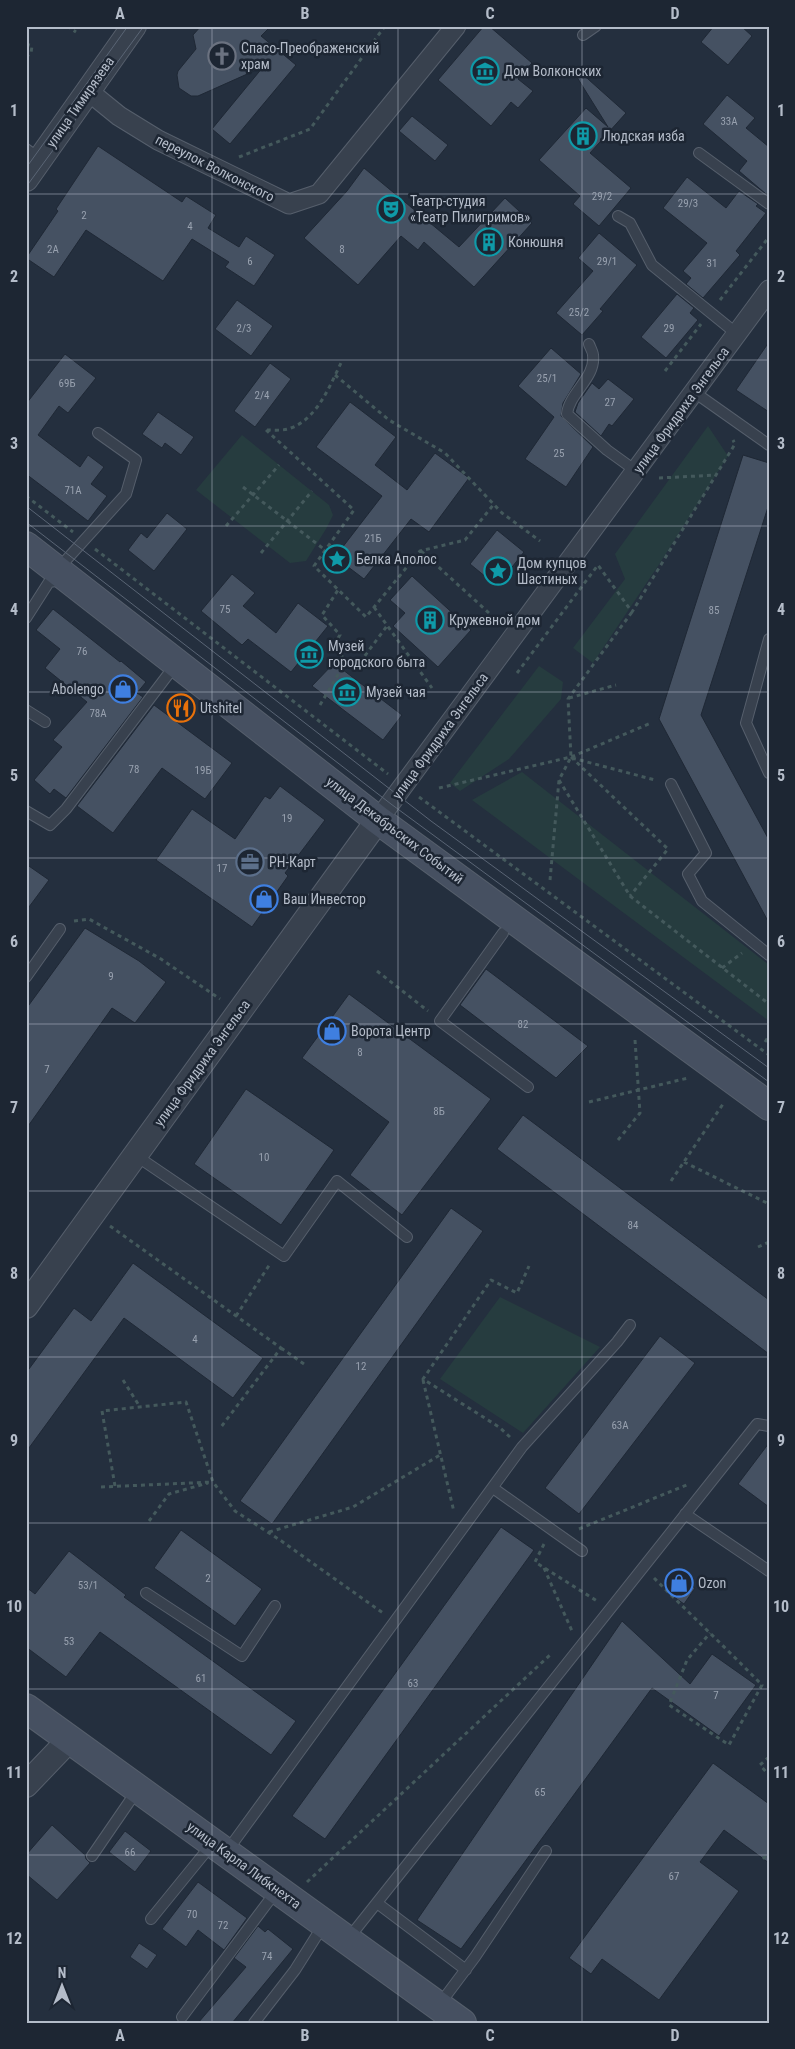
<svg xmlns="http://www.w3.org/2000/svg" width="795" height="2049" viewBox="0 0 795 2049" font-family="'Roboto Condensed',sans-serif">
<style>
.green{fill:#263c3f}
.building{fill:#455162;stroke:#1f2835}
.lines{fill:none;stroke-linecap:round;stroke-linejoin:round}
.service-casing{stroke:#565f6c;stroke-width:12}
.minor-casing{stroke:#565f6c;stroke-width:21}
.tertiary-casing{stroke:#565f6c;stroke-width:26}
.secondary-casing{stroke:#565f6c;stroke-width:30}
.path{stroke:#44595c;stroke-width:3;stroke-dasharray:4 4;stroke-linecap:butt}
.service{stroke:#38414e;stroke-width:10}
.minor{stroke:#38414e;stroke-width:19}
.tertiary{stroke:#38414e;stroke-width:24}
.secondary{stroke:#465061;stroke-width:28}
.tram{stroke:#5a6575;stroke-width:1}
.grid{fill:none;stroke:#b4bcc9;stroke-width:1;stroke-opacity:0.55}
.labels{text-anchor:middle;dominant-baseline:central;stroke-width:5;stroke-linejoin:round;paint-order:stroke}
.number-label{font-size:11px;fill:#98a1af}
.poi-label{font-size:14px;fill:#b4bcc9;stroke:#1d2633;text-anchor:start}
.street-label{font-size:14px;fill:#b4bcc9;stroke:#1d2633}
.neatline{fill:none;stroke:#b4bcc9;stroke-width:2}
.grid-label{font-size:16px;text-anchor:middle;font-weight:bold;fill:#b4bcc9}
</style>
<rect width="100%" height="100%" fill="#242f3e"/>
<path class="green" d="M708,426L728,456L658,566L593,663L573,648L625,579L615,554Z
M242,435L329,505L333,515L326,529L306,561L290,563L196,490Z
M539,666L563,682L561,699L509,759L460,791L450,783Z
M522,772L769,965V1021L472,800Z
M500,1297L600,1347L523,1433L440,1379Z"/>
<path class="building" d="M201,26H271L261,36L296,65L230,144L212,129L263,67L198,96H191L179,88L177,75L178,71L196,49L193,35Z
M484,26H489L532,63L518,79L533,91L518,108L511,102L491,126L438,80Z
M714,26H741L752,36L728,65L701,42Z
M579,71L626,113L590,153L631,188L599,226L573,204L580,196L539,160L586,108L608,127L575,74Z
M727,95L755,118L746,128L769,147V191L766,194L739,171L747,161L703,124Z
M412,116L448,145L435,161L399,131Z
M98,146L182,202L186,196L216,215L208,228L239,247L246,236L275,255L254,286L225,267L229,262L192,239L163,281L86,230L54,277L26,258L58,211L56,209Z
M364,168L459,247L505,198L532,223L474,287L424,242L418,250L401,236L358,285L304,238L347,191Z
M687,177L726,208L739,191L758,204L756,206L766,213L736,251L740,255L703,298L686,284L691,278L683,271L707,243L663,208Z
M599,233L637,265L600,309L603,311L582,335L556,313L593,271L578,258Z
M677,294L694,308L690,313L698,320L666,358L641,337Z
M237,300L273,326L251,356L215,329Z
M769,342V412L736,390Z
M551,348L581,374L563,403L561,416L593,447L566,487L525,459L554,417L518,386Z
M65,354L96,378L68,413L59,406L38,435L80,467L88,455L104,467L91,484L107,496L88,521L26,474V404Z
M270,363L291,379L255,427L234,411Z
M608,379L634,399L612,426L609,424L601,436L575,412L578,403L592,383L599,389Z
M350,402L396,437L375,465L407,490L435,453L469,478L429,532L411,519L364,579L335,557L382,496L316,447Z
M158,412L194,437L181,455L165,443L162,448L142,434Z
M743,455L769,463V504L701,715L769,840V923L659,719Z
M167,513L187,529L154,571L128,550L141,533L147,538Z
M497,530L524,552L497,586L470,564Z
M232,574L255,593L243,606L276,633L298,603L328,626L291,672L248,639L242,645L201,611Z
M412,576L471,630L438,667L393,626L405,613L390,600Z
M53,609L120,662L121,661L146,682L137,693L143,697L66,798L54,789L50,794L34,780L62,747L53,740L87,702L45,668L60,649L36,630Z
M334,663L402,715L383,740L312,686Z
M154,705L232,763L205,799L162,768L113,833L77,806Z
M280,786L325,820L285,873L288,876L252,927L156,860L192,809L235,839L265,796L270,799Z
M26,864L49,880L26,911Z
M85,928L139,961L166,982L135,1023L112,1008L26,1129V1009Z
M486,969L588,1046L556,1078L460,1005Z
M349,994L491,1099L402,1215L350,1175L389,1122L302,1058Z
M246,1089L334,1150L281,1225L194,1164Z
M523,1115L769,1300V1354L497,1149Z
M451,1208L483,1231L272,1524L240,1501Z
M133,1263L263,1358L233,1398L124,1318L26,1452V1373L74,1308L91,1321Z
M660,1336L695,1363L579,1514L545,1488Z
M769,1443V1507L738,1484Z
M501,1527L534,1550L325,1839L292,1816Z
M181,1530L262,1589L235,1626L154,1568Z
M69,1551L126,1595L124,1597L296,1721L271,1755L100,1632L66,1677L26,1647V1587L35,1594Z
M679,1576L695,1588L684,1604L667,1592Z
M622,1621L690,1684L712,1654L756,1685L719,1736L652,1688L461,1949L417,1920Z
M713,1763L769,1804V1863L724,1830L700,1862L739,1891L659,2000L602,1959L591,1974L569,1958Z
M52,1825L85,1855L86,1859L90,1863L57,1900L26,1874V1855Z
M125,1831L151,1851L135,1872L109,1852Z
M198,1882L247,1918L224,1950L198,1930L186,1947L162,1929Z
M258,1926L265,1932L268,1929L293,1949L232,2023H198L246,1967L234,1958Z
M139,1943L157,1955L147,1969L130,1957Z"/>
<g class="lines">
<g class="service-casing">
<path id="service" d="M583,35L596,26
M26,149L40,159
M699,153L769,204
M618,216L630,223L652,265L737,334
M589,344C590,347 593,352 593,355C596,378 569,393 567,414L607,450L636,471
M694,392L769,445
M58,569L126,494L136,460L98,433
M26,618L49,582L62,580
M769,639L746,723L769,773
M26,710L45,722
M671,784L706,853L688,874L702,901L769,955
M26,811L50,825L66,809L176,664
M503,933L440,1021L528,1087
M26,977L60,929
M135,1155L284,1256L337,1181L407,1237
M493,1488L582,1551
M685,1514L769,1571
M146,1593L242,1656L275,1606
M227,1851L522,1447L617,1342L630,1325
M92,1856L138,1789
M377,1903L466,1970
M151,1919L212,1844
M348,1939L757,1424L769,1426
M439,2005L475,1957L546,1851
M182,2017L277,1890
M254,2023L295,1970L324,1924"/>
</g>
<g class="minor-casing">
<path id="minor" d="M87,90L119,116L158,140L289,204L319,194L456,26
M378,820L769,290"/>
</g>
<g class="tertiary-casing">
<path id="tertiary" d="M26,179L134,26
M26,1306L378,820
M26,1785L70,1739"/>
</g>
<g class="secondary-casing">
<path id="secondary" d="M26,546L378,820L769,1106
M26,1708L462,2023"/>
</g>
<path class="path" d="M67,26L76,32
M26,44L32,46L31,53L26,57
M239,157L310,129L385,26
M720,300L769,237
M665,371L701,324
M335,375L389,420L445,453L502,513L540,541
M266,430L354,510L314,566L366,617L420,551L465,540L494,504
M267,430C274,430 284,431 291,428C318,418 330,385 342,361
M659,478L717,475
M243,487L325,550
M26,496L73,532
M226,526L279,465
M95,549L388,774
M421,551L489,613
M261,553L312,491
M374,607L432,688
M346,661L358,665L387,626
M517,673L598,565L632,612L735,444L733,440
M569,698L616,685
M320,705L346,661L333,646L340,635L322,615L338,590
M571,757L668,849L630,896
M572,758L655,780
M559,780L630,896L769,1004
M439,788L571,757L651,723
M419,797L769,1055
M550,880L559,780L571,757L568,699L632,612
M74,921L89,919L161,959L220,999
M722,968L742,953
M377,971L428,1011
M765,1042L769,1036
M589,1102L688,1078
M618,1140L640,1113L635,1040
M684,1162L769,1204
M671,1181L723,1104
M110,1226L281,1348L221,1427
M758,1247L769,1242
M236,1316L270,1264
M281,1348L304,1364
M123,1380L140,1407
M423,1380L454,1512
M510,1437L499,1427L423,1379L491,1280L517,1293L529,1266
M115,1486L102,1411L186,1402L213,1482L235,1511L280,1540L383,1613
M101,1487L213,1482
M149,1521L169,1494L208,1483
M579,1529L689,1484
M269,1532L353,1507L440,1455
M544,1544L535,1562L597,1601
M544,1568L572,1631
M654,1578C690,1614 727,1649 762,1685L729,1745L669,1705L687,1660L710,1633
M769,1757L760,1765L769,1775
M763,1859L769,1852
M307,1882L551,1654"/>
<use href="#service" class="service"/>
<use href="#minor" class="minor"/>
<use href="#tertiary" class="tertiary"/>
<use href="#secondary" class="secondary"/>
<path class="tram" d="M26,168L128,26
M26,187L144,26
M26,506L431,821L769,1068
M26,522L391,804L769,1082"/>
</g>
<path class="grid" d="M212,26V2023M398,26V2023M582,26V2023M26,194H769M26,360H769M26,526H769M26,692H769M26,858H769M26,1024H769M26,1191H769M26,1357H769M26,1523H769M26,1689H769M26,1855H769"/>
<defs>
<g id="church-ring" transform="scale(1.4375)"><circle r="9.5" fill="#1d2633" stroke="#6b7280" stroke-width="1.5"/><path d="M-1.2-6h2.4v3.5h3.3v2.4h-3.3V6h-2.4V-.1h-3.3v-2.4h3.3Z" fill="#6b7280"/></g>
<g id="museum-ring" transform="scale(1.4375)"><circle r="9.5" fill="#1d2633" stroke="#0f9aa8" stroke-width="1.5"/><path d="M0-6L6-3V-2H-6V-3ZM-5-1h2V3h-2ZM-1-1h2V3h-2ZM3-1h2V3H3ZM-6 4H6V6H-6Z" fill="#0f9aa8"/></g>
<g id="building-ring" transform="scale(1.4375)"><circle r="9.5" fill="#1d2633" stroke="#0f9aa8" stroke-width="1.5"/><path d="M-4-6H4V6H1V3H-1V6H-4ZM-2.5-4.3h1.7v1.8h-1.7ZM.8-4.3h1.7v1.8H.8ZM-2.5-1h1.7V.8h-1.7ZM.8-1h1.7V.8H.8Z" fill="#0f9aa8"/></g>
<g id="theatre-ring" transform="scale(1.4375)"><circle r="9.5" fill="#1d2633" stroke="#0f9aa8" stroke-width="1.5"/><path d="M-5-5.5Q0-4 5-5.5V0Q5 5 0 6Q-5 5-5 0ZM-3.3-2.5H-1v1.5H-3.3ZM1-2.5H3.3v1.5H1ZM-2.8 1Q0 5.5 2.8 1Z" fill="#0f9aa8"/></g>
<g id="sight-ring" transform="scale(1.4375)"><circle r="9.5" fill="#1d2633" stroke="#0f9aa8" stroke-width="1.5"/><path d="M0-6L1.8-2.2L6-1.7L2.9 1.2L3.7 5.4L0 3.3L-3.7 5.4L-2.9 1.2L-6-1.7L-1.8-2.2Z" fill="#0f9aa8"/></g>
<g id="shop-ring" transform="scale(1.4375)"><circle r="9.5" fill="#1d2633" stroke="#3f7fe0" stroke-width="1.5"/><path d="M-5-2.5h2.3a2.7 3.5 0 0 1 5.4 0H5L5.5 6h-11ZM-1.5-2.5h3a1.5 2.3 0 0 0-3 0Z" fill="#3f7fe0"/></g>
<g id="restaurant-ring" transform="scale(1.4375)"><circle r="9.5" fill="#1d2633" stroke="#e8710a" stroke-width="1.5"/><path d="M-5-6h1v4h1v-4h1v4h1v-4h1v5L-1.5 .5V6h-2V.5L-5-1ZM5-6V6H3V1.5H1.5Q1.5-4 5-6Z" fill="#e8710a"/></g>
<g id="office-ring" transform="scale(1.4375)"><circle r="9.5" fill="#1d2633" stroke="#5c6f8a" stroke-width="1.5"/><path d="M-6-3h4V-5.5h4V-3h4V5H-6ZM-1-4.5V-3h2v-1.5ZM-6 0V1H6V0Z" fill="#5c6f8a"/></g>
</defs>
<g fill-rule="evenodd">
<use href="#church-ring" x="222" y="56"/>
<use href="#museum-ring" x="485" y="71"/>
<use href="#building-ring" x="583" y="136"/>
<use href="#theatre-ring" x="391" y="209"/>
<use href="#building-ring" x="489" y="242"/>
<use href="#sight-ring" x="337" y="559"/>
<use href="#sight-ring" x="498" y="571"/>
<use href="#building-ring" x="430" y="620"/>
<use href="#museum-ring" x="309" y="654"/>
<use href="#shop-ring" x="123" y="689"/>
<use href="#museum-ring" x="347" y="692"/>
<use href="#restaurant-ring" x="181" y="708"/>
<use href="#office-ring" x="250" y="862"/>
<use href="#shop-ring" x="264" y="899"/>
<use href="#shop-ring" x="332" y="1031"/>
<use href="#shop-ring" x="679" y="1583"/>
</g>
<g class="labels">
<g class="number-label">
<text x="729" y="121">33А</text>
<text x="602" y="196">29/2</text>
<text x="688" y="203">29/3</text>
<text x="84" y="215">2</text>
<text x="190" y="226">4</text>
<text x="53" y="249">2А</text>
<text x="342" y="249">8</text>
<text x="250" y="261">6</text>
<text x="607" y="261">29/1</text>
<text x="712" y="263">31</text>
<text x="579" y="312">25/2</text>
<text x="244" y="328">2/3</text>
<text x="669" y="328">29</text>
<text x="547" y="378">25/1</text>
<text x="67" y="383">69Б</text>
<text x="262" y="395">2/4</text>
<text x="610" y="402">27</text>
<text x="559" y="453">25</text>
<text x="73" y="490">71А</text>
<text x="373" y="538">21Б</text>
<text x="225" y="609">75</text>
<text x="714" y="610">85</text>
<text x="82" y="651">76</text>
<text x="98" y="713">78А</text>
<text x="134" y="769">78</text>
<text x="203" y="770">19Б</text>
<text x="287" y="818">19</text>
<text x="222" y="868">17</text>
<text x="111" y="976">9</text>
<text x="523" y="1024">82</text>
<text x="360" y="1052">8</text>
<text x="47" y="1069">7</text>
<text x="439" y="1111">8Б</text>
<text x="264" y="1157">10</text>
<text x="633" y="1225">84</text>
<text x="195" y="1339">4</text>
<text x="361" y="1366">12</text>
<text x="620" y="1425">63А</text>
<text x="208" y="1578">2</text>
<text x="88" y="1585">53/1</text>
<text x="69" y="1641">53</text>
<text x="201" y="1678">61</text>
<text x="413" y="1683">63</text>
<text x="716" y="1695">7</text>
<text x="540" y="1792">65</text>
<text x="130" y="1852">66</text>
<text x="674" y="1876">67</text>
<text x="192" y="1914">70</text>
<text x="223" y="1925">72</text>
<text x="267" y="1956">74</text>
</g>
<g class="poi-label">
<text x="241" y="48">Спасо-Преображенский<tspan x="241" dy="16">храм</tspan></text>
<text x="504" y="71">Дом Волконских</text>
<text x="602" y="136">Людская изба</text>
<text x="410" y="201">Театр-студия<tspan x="410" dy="16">«Театр Пилигримов»</tspan></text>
<text x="508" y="242">Конюшня</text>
<text x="356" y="559">Белка Аполос</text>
<text x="517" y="563">Дом купцов<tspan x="517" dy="16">Шастиных</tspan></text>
<text x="449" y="620">Кружевной дом</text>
<text x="328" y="646">Музей<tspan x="328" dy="16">городского быта</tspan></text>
<text x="104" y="689" text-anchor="end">Abolengo</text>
<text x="366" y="692">Музей чая</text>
<text x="200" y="708">Utshitel</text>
<text x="269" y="862">РН-Карт</text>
<text x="283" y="899">Ваш Инвестор</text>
<text x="351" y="1031">Ворота Центр</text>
<text x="698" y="1583">Ozon</text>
</g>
<g class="street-label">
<text transform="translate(80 102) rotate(-55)">улица Тимирязева</text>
<text transform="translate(215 168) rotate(27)">переулок Волконского</text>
<text transform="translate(681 410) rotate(-54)">улица Фридриха Энгельса</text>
<text transform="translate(440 736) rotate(-54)">улица Фридриха Энгельса</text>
<text transform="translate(395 830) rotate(37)">улица Декабрьских Событий</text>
<text transform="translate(202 1063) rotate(-54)">улица Фридриха Энгельса</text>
<text transform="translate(244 1865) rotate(36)">улица Карла Либкнехта</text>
</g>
</g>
<rect width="795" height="2049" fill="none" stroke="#1d2633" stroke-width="55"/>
<g transform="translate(62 1986)" stroke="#1d2633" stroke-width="4" paint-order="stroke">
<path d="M0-4L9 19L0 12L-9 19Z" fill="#b4bcc9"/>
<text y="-8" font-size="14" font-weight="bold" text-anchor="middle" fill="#b4bcc9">N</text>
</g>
<rect x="28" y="28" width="740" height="1994" class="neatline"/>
<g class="grid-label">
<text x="120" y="19">A</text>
<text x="305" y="19">B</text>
<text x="490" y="19">C</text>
<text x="675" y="19">D</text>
<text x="14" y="116">1</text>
<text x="781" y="116">1</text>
<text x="14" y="282">2</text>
<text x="781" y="282">2</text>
<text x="14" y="449">3</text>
<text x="781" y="449">3</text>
<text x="14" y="615">4</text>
<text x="781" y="615">4</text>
<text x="14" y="781">5</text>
<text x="781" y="781">5</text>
<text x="14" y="947">6</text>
<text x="781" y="947">6</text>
<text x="14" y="1113">7</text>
<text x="781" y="1113">7</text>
<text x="14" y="1279">8</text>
<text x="781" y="1279">8</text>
<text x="14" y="1446">9</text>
<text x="781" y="1446">9</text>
<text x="14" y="1612">10</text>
<text x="781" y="1612">10</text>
<text x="14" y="1778">11</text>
<text x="781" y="1778">11</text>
<text x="14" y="1944">12</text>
<text x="781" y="1944">12</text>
<text x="120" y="2041">A</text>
<text x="305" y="2041">B</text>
<text x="490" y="2041">C</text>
<text x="675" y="2041">D</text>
</g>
</svg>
